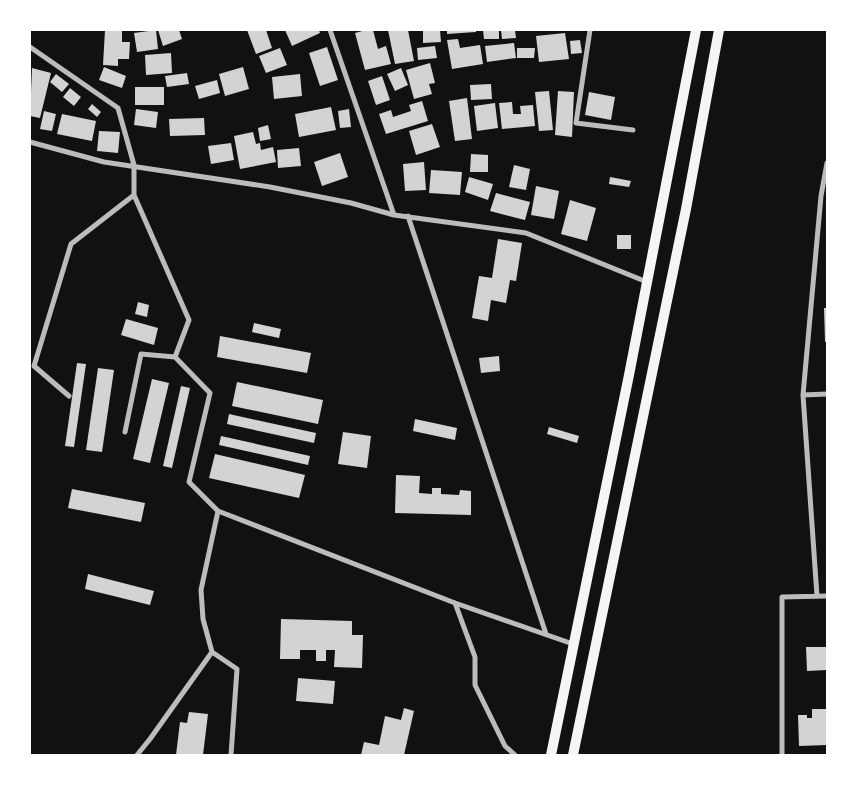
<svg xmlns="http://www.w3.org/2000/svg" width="857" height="785" viewBox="0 0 857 785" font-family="Signika,sans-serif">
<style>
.building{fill:#d3d3d3}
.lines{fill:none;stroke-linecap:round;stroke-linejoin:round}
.minor{stroke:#bcbcbc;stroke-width:5}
.secondary{stroke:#f5f5f5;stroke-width:10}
</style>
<rect width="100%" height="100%" fill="#111"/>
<path class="building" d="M105,30H122V42H130L129,59H118V66L103,65Z
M156,30L158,49L137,52L134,33Z
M158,30H179L182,39L163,46Z
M247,30H266L272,48L256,54Z
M285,30H319L320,33L292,46Z
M366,30H373L378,49L386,46L391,64L365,70L355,33Z
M388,30H408L414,61L395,64Z
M423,30H440L441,42L423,43Z
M447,30H476V32L447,34Z
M483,30H499V39H484Z
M501,30H515L516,38L502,39Z
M565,33L569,59L539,62L536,36Z
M458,39L460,48L480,45L483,64L452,69L447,40Z
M580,40L582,53L571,54L570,41Z
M514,43L516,58L487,62L485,46Z
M435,46L437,58L418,60L417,48Z
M327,47L338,80L320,86L309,53Z
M280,48L287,65L266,73L259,56Z
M517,48H535L534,58H517Z
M171,53L172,73L146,75L145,55Z
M430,63L435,83L429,84L432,94L414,99L406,70Z
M104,67L126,76L122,88L99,80Z
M243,67L249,89L225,96L219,74Z
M32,68L51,73L40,118L30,116Z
M401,68L408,85L395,91L387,74Z
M187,73L189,84L167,87L165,76Z
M56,74L69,84L62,92L50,82Z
M300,74L302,96L274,99L272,77Z
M382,76L390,100L376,105L368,81Z
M217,80L220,93L199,99L195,86Z
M491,84L492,99L471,100L470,85Z
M135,87H164V105H135Z
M70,88L81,97L74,106L63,97Z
M549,91L553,130L539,131L535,92Z
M558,91L574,92L572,137L555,135Z
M589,92L615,97L611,120L585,115Z
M467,98L472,139L455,141L449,101Z
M422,101L428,121L386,134L379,114L391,110L393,117L411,111L409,105Z
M512,102L513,114H521L520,106L533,105L535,126L502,129L499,103Z
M495,103L498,128L477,131L474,106Z
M92,104L101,112L97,117L88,109Z
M331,107L336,130L299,137L295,114Z
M136,109L158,112L156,128L134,125Z
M349,109L351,127L340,128L338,111Z
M44,111L56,114L52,131L40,129Z
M62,114L96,121L92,141L57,134Z
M204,118L205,135L170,136L169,119Z
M432,124L440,147L416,155L409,131Z
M268,125L271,139L260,141L258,128Z
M99,131L120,132L118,153L97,151Z
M253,132L256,144L260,143L261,150L273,147L276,162L240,169L234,136Z
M231,143L234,160L211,164L208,146Z
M299,148L301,166L278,168L277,150Z
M340,153L348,177L322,186L314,162Z
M471,154L488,155V172H470Z
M424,162L426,190L405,191L403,164Z
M514,165L530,169L526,190L509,187Z
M431,170L462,172L460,195L429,193Z
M469,177L493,184L488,200L465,192Z
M610,177L631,181L629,187L609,184Z
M536,186L559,191L554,219L531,215Z
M496,193L530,202L525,220L490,211Z
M570,200L596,208L587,241L561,234Z
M617,235H631V249H617Z
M498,239L522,243L516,281L510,280L506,303L491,300L488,321L472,318L479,276L492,278Z
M138,302L149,305L147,317L135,314Z
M824,308H827V342H825Z
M126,319L158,328L154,345L121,335Z
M254,323L281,329L279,338L252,332Z
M220,336L311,353L307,373L217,357Z
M499,356L500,371L481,373L479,358Z
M77,363L86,364L74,447L65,446Z
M98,368L114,370L102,452L86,450Z
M152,379L169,383L150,463L133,459Z
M237,382L323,400L318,424L232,406Z
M181,386L190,388L172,468L163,466Z
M229,414L316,433L314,443L227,424Z
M415,419L457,428L455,440L413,431Z
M549,427L579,436L577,443L547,434Z
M343,432L371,436L367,468L338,464Z
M221,436L310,456L308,465L219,445Z
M215,454L305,475L299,498L209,478Z
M396,475L420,476L419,493L432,494V488H441V494L459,495L460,490L471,491V515L395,513Z
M72,489L145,503L141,522L68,508Z
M88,574L154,591L150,605L85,589Z
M281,619L352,621V635H363L362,668L334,667L335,650H326V661H316V650H300V659H280Z
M806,647H827V670L807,671Z
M298,678L335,681L333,704L296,701Z
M404,708L414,711L404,755H361L364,742L379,745L385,716L401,720Z
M812,709H827V745L799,746L798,715H807V718H812Z
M189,712L208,714L203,755H176L180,722L187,723Z"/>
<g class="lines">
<path class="minor" d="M330,30L394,215
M590,30L576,123L633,130
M30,47L118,108L134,165V195L71,244L34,366L69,396
M30,142L104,162L270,187L351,203L394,215L526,233L647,282
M408,216L546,634
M175,357L210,393L189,482L218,511L455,603L573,644
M803,395L827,394
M125,432L141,354L175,357L189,320L134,195
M218,511L201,590L203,619L212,652L237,669L231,755
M817,596L803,395L821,196L827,163
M455,603L475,657V685L505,746L515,755
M137,755L150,739L212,652
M782,755V597L827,596"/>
<path class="secondary" d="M551,755L629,375L696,30
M573,755L686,209L719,30"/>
</g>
<rect width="857" height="785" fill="none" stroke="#ffffff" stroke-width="62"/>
</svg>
